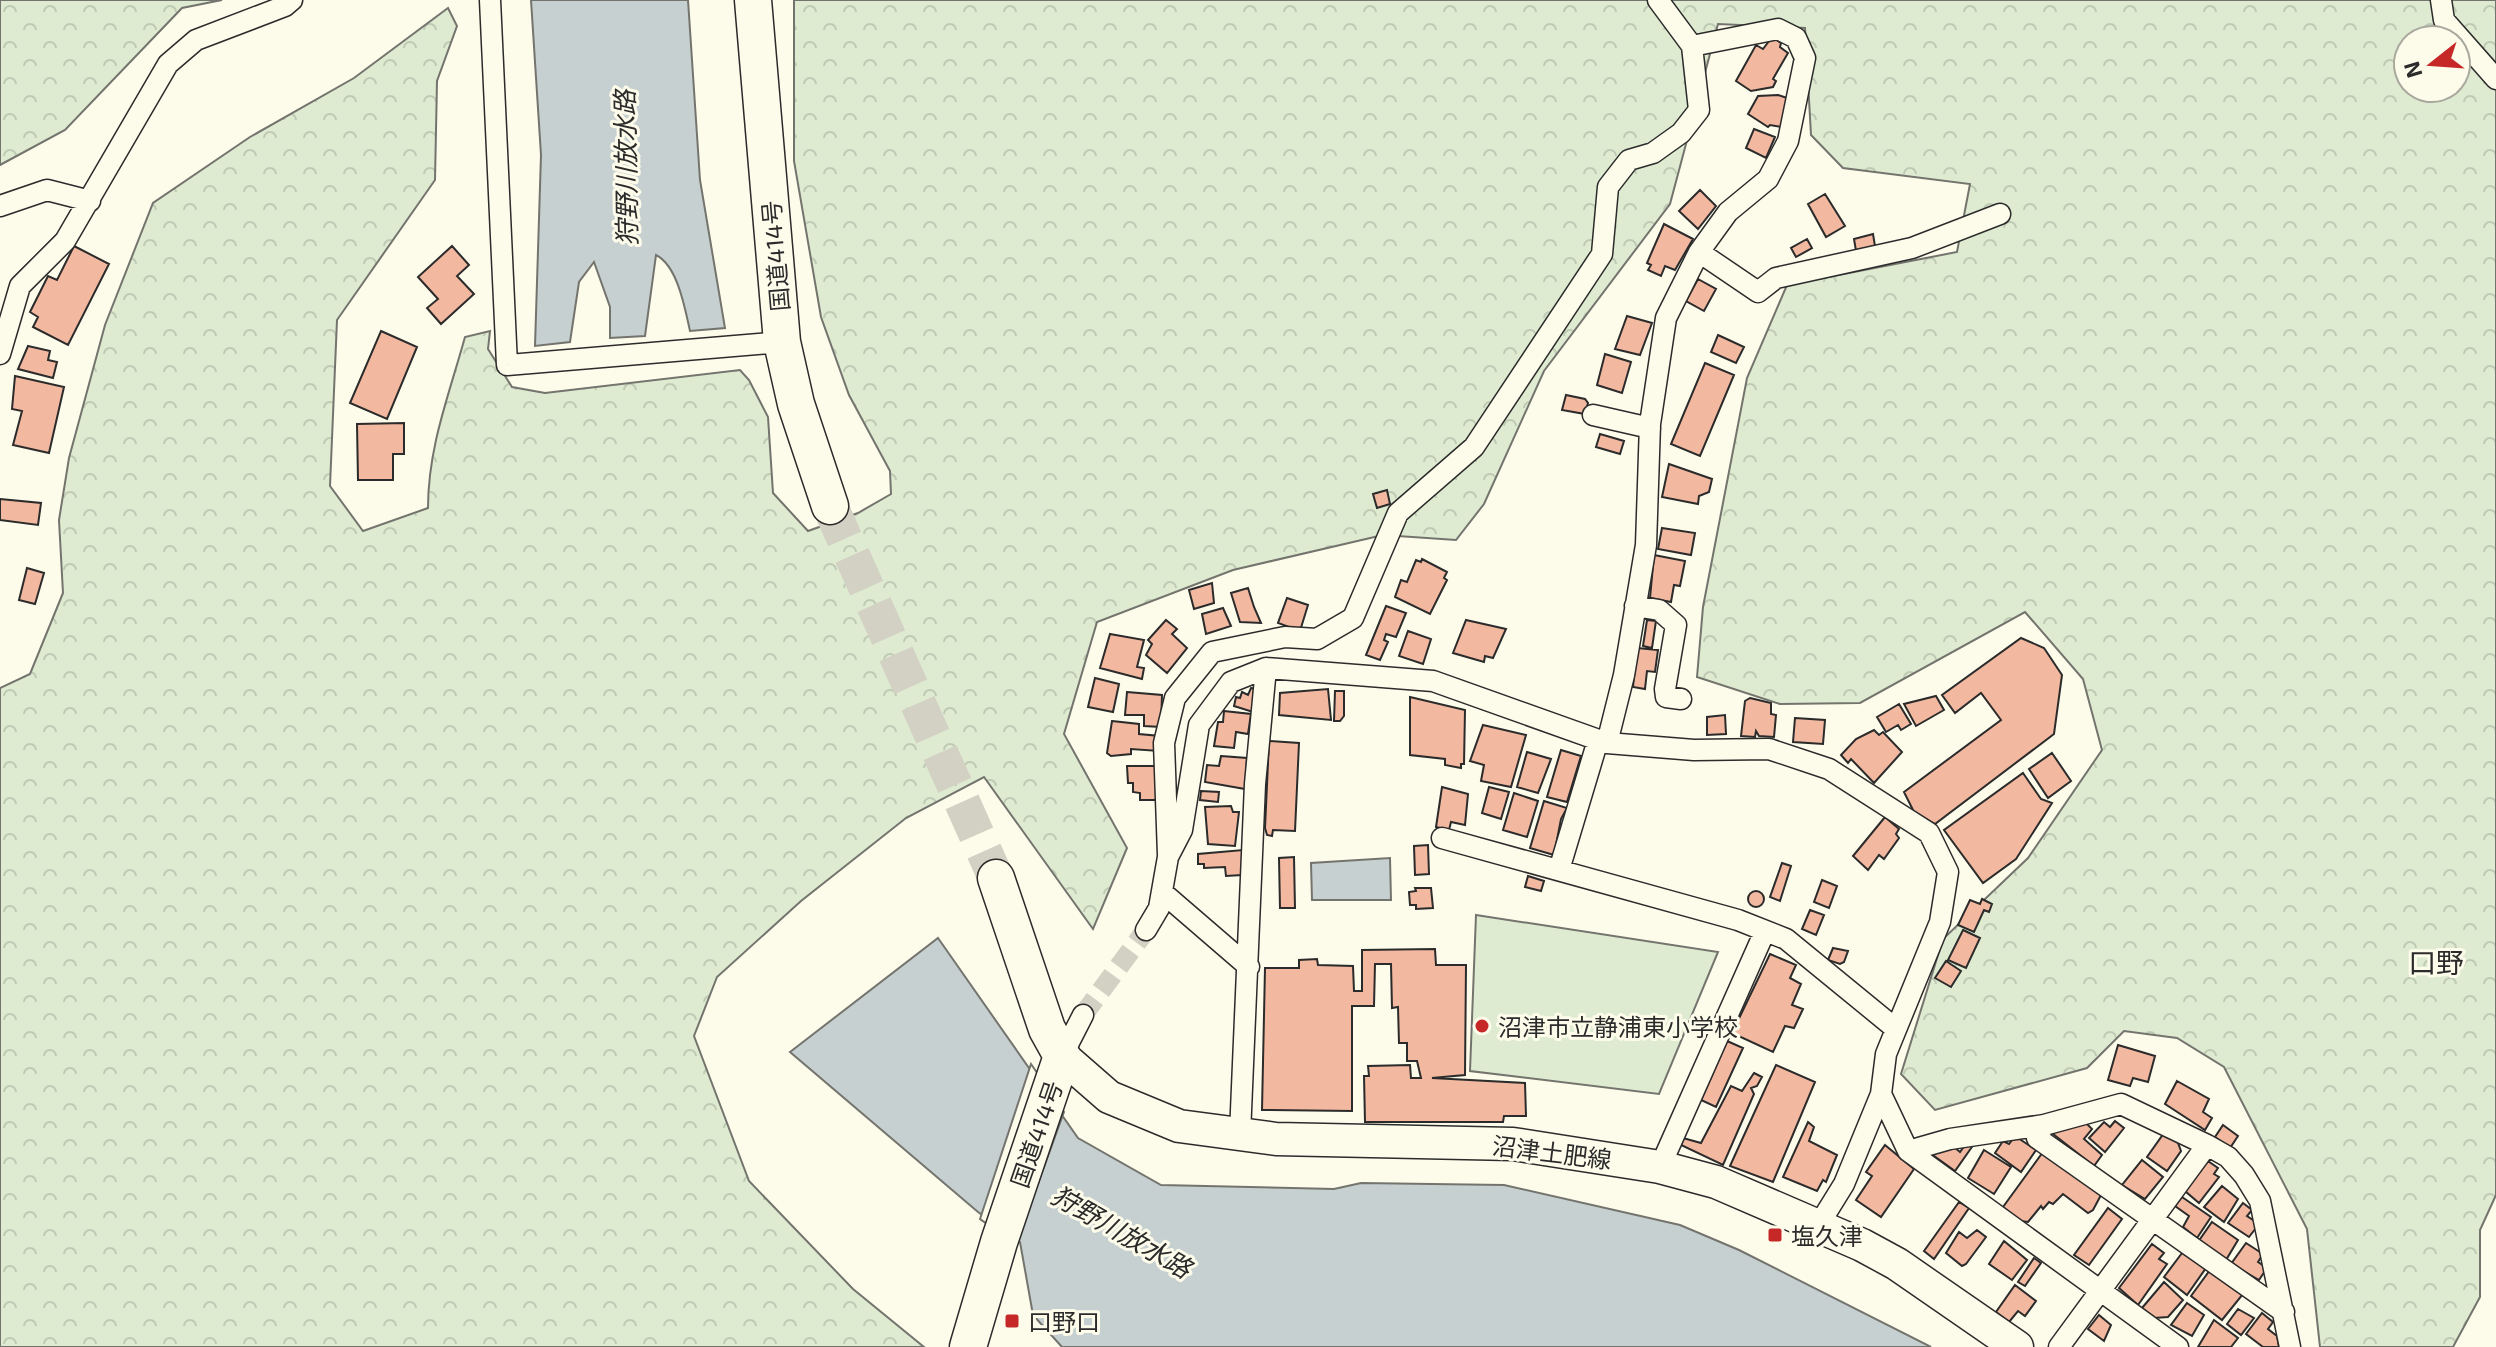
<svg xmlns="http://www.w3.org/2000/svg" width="2496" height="1347" viewBox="0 0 2496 1347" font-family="'Exo 2','Noto Sans JP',sans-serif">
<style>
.forest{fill:url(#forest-crowns);stroke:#74746e;stroke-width:2;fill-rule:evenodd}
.park{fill:#deebd1;stroke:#74746e;stroke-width:2}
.water{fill:#c7d0d0;stroke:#74746e;stroke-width:2}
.pier{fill:#fdfbea;stroke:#74746e;stroke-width:2}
.building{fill:#f2b8a0;stroke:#2b2b2b;stroke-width:2}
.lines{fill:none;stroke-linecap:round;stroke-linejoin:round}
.street-tunnel{stroke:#d3d1c4;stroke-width:20;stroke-dasharray:20 10;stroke-linecap:butt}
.highway-tunnel{stroke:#d3d1c4;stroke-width:36;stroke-dasharray:36 18;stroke-linecap:butt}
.street-casing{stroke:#2b2b2b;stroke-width:23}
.primary-casing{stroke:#2b2b2b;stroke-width:35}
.highway-casing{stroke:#2b2b2b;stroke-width:39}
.street{stroke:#fdfbea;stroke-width:20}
.primary{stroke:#fdfbea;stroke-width:32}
.highway{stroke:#fdfbea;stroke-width:36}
.poi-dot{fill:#c62828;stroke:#fdfbea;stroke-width:3}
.labels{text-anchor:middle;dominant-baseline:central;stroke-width:6;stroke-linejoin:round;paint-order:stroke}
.street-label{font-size:24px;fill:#2b2b2b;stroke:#fdfbea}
.poi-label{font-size:24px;fill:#2b2b2b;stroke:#fdfbea;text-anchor:start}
.water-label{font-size:26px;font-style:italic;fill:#2b2b2b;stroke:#fdfbea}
.quarter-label{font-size:28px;fill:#2b2b2b;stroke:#fdfbea}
</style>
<defs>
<pattern id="forest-crowns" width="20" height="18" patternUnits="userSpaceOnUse" patternTransform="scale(2)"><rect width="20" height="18" fill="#deebd1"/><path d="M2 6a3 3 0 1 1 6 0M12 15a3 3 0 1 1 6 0" fill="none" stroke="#bfcab4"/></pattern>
</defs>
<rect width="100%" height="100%" fill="#fdfbea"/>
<path class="forest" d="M0,0H222L182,8L65,130L0,165Z
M794,0H2496V1195L2480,1230V1297L2453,1347H2320L2307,1229L2224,1067L2177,1038L2124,1031L2087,1068L1935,1110L1901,1074L1943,939L2028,858L2102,750L2083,679L2025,612L1860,703L1780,704L1697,677L1703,607L1747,378L1787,285L1957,252L1970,184L1843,168L1811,135L1805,28L1718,24L1670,204L1544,371L1484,504L1456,540L1383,535L1233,570L1097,622L1064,734L1127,848L1093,929L984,777L906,818L801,901L717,977L694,1036L749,1181L853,1289L924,1347H0V688L30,674L63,593L59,520L69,458L105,325L153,203L250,137L354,78L448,8L457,26L437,81L435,180L337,320L330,486L363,531L428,508C428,447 449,395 465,337L490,331L488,349L512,387L545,393L740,370L749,380L768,417L773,493L808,531L858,513L891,494L890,471L849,395L821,317L794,161ZM2408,40H2456V88H2408Z"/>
<path class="park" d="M1476,915L1718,952L1659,1094L1470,1071Z"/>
<path class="water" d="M531,0H688L700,180L725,328L690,331C685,309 678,266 656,255L645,336L610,338V307L594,262L579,282L570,342L535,346L541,155Z
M1390,858L1391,900H1312L1311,863Z
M938,938L1078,1138L1161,1185L1334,1189L1361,1183L1504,1185L1680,1225L1739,1250L1931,1347H1062L1033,1315L1020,1242L978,1212L790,1052Z"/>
<path class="pier" d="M1031,1064L1064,1112L1016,1244L980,1219Z"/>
<path class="building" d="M1772,37L1781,43L1780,47L1788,53L1773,79L1776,81L1773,87L1751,91L1736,81L1756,45L1763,49Z
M1778,95L1790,99L1781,127L1770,125L1768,127L1748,114L1758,96Z
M1754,129L1775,137L1766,158L1746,148Z
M1700,190L1716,206L1698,229L1679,211Z
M1825,194L1845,226L1826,237L1808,204Z
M1664,224L1693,239L1675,270L1665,266L1661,276L1648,270L1651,265L1647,263Z
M1873,234L1875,246L1856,251L1854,239Z
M1807,239L1812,248L1796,257L1791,248Z
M74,246L109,264L68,345L33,327L38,317L30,312L48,276L57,280Z
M452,246L469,265L457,276L474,294L441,324L427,308L438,299L418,277Z
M1698,279L1716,289L1704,311L1686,301Z
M1627,316L1652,323L1640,355L1615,349Z
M381,331L417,347L387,419L350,403Z
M1718,335L1744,347L1736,363L1711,352Z
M28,346L50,351L48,360L57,362L53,378L18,369Z
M1605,354L1631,362L1622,393L1597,385Z
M1705,363L1734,375L1700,456L1671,444Z
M15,376L64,387L49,453L13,445L22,411L12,409Z
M1566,395L1585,399L1588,403L1585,414L1562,410Z
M404,423V454H393V480H358L357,424Z
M1600,434L1624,441L1620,454L1596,447Z
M1669,464L1712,479L1709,492L1699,496L1698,504L1662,497Z
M1387,490L1390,504L1377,508L1373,494Z
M0,499L41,503L38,525L0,520Z
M1662,528L1695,533L1691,555L1658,549Z
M1654,555L1685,561L1680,586L1674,585L1671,602L1650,598Z
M1422,559L1447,572L1444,578L1447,580L1430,614L1395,597L1401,580L1407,582L1416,560L1421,562Z
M27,568L44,573L35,604L19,600Z
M1212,583L1214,603L1194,609L1189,590Z
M1248,588L1254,607L1261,623L1240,622L1231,593Z
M1287,598L1308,605L1300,631L1278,623Z
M1386,606L1406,613L1396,637L1386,634L1384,640L1388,642L1380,660L1366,655Z
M1223,608L1231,626L1206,634L1202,614Z
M1166,620L1177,629L1172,634L1187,648L1167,673L1146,655L1152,644L1148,640Z
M1466,620L1506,629L1493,658L1485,656L1484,662L1453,653Z
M1647,620L1656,621L1652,648L1643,646Z
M1408,631L1431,639L1423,664L1399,656Z
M1110,634L1144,640L1137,667L1144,668L1142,679L1100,668Z
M2021,638L2044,648L2062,675L2054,734L1935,824L1914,812L1904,792L2001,720L1981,693L1955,713L1942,695Z
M1637,648L1658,650L1655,672L1647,671L1645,689L1633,687Z
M1095,678L1119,684L1113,712L1088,707Z
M1251,688L1257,689L1253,712L1234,706L1236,697L1240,698L1242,692L1248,695Z
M1328,689L1331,720L1279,715L1280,693Z
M1335,691H1344V716L1340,721H1334Z
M1127,692L1162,695L1161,727L1144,726V715H1125Z
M1936,696L1944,710L1916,726L1904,704Z
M1410,697L1465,710L1464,764H1461V768L1445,765V759L1410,755Z
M1750,698L1771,703V714L1776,715L1774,737L1759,736L1756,731L1755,737L1741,736L1745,701Z
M1899,704L1911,724L1901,730L1898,725L1886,732L1877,717Z
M1224,711L1251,714L1248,734L1236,732L1234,748L1214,746L1218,722H1223Z
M1725,715L1726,734L1707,735V717Z
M1795,718L1825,720L1823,744L1793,742Z
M1112,721L1139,724V734L1160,736L1159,751L1131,749V754L1111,756L1107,753Z
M1483,725L1526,735L1511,787L1481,781L1484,765L1470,761Z
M1874,730L1879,735L1883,732L1902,752L1874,783L1851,759L1848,763L1841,755L1856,739Z
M1269,741L1299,743L1295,831L1273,830L1272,836L1267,835L1265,828Z
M1561,750L1581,756L1567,802L1547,797Z
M1527,752L1551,759L1538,793L1517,787Z
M2052,753L2071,781L2048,798L2029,769Z
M1221,756L1247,758L1245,789L1205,782L1207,765L1219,766Z
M1127,766H1158V800H1140V793L1133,792V783H1128Z
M2023,773L2041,799L2052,803L2016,859L1983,883L1944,830Z
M1442,787L1468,794L1465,825L1451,822L1449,830L1436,827Z
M1489,787L1509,792L1501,819L1482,813Z
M1201,791L1219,792L1218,802L1200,800Z
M1514,793L1538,801L1527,837L1503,830Z
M1544,801L1567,808L1561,819L1554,855L1530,848Z
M1231,806L1233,812H1239L1235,846L1208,844L1205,807Z
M1885,817L1899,829L1896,834L1899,838L1884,859L1879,855L1868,870L1853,856Z
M1428,845L1429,874L1415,875L1414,846Z
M1243,850L1242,875L1226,876L1225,867L1204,868V864H1198V854Z
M1294,857L1295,908H1280L1279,858Z
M1782,863L1791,866L1780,901L1770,897Z
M1528,876L1544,881L1541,891L1525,887Z
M1822,880L1837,886L1829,908L1814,902Z
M1415,888H1431L1433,908L1416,909V905H1410L1409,892L1416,891Z
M1748 899a8 8 0 1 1 16 0a8 8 0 1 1-16 0Z
M1982,899L1992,904L1989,912L1984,910L1974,932L1958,925L1970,900L1980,904Z
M1810,910L1824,915L1816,935L1802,929Z
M1963,930L1980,938L1966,968L1948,960Z
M1833,948L1848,951L1844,962L1840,964L1828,960Z
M1435,949L1436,965H1466L1465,1075L1432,1078L1525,1083L1526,1116H1504L1503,1122H1365L1364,1076H1369L1368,1066L1410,1065L1411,1078H1421L1417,1061H1407V1043H1399L1398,1007L1392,1008L1391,964H1375L1374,1006H1352V1111L1262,1110L1265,968H1299V960L1317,959L1318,965L1353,966L1354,991H1362V950Z
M1770,954L1796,965L1790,978L1801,984L1792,1005L1803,1009L1794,1028L1785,1026L1773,1052L1732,1033Z
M1946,961L1961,971L1951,987L1935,978Z
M1727,1041L1743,1048L1716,1107L1701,1100Z
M2118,1045L2155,1056L2148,1082L2133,1078L2130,1086L2108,1080Z
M1776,1065L1815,1082L1773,1182L1730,1166Z
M1754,1073L1762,1077L1757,1086L1751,1088L1754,1094L1723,1165L1681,1145L1683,1138L1701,1143L1731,1086L1742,1091Z
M2177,1081L2209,1099L2203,1112L2212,1118L2205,1130L2165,1104Z
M2083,1120L2092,1129L2084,1139L2102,1155L2094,1166L2048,1130Z
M2115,1121L2124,1128L2105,1152L2089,1138L2104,1122L2110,1127Z
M1808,1122L1814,1127L1809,1141L1837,1155L1826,1182L1823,1180L1817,1191L1783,1177Z
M2223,1125L2238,1136L2230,1148L2215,1137Z
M2164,1133L2178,1143L2181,1151L2167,1171L2147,1157Z
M2015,1136L2036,1150L2021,1172L1995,1153L2003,1141L2009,1144Z
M1974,1144L1955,1171L1930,1153L1953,1146L1960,1152L1965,1145Z
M1885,1145L1914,1169L1881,1217L1856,1200L1872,1176L1866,1172Z
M1984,1150L2011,1167L1994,1194L1968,1178Z
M2043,1152L2101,1195L2093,1210L2088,1213L2063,1194L2053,1204L2049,1202L2043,1209L2041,1206L2028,1222L2020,1221L2003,1207Z
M2142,1160L2163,1177L2145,1199L2122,1185Z
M2208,1161L2218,1168L2214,1174L2219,1177L2199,1203L2185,1191Z
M2222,1186L2238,1199L2224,1222L2204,1207Z
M2182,1197L2211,1217L2197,1238L2183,1227L2189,1216L2175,1206Z
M1959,1202L1969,1208L1934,1259L1924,1251Z
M2243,1203L2252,1210L2247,1216L2259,1224L2249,1237L2228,1223Z
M2108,1208L2122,1219L2089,1265L2074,1255Z
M2212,1222L2238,1240L2226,1260L2198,1242Z
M1977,1230L1986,1237L1966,1264L1962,1266L1946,1253L1959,1232L1967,1238Z
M2004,1241L2027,1260L2012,1280L1989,1264Z
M2246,1243L2263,1254L2258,1262L2267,1268L2259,1280L2231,1264Z
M2152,1244L2164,1253L2159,1259L2167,1264L2138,1305L2119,1288Z
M2182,1253L2206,1268L2187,1295L2164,1277Z
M2034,1258L2041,1263L2025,1286L2018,1282Z
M2210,1270L2243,1294L2222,1320L2191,1296Z
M2164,1282L2183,1300L2168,1317L2154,1318L2142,1308Z
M2015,1285L2036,1301L2025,1316L2018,1311L2009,1322L1996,1312Z
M2187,1303L2204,1315L2192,1336L2171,1325Z
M2238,1309L2254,1318L2241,1335L2227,1324Z
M2262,1313L2273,1322L2268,1329L2277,1336L2279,1347H2263L2246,1334Z
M2099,1315L2111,1325L2104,1341L2088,1329Z
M2214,1320L2238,1338L2231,1347H2198Z"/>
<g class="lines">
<path class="street-tunnel" d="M1083,1015L1146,930"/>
<path class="highway-tunnel" d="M830,506L996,878"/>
<g class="street-casing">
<path id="street" d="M490,0L507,365L782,342
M2441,0L2444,20L2496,79
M0,206L47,190L90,201
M1699,252L1758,292L1776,278L1912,248L2000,214
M0,354L20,286L65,241L168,64L196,40L285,6L292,0
M1593,415L1650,428
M1635,606L1659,610L1676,625L1665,689L1666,697L1681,699
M1607,743L1624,675L1646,545L1650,424L1666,318L1699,252L1728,212L1768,179L1788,141L1805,58L1796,38L1778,29L1692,46
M1442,838L1738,920L1786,939L1896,1029
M1168,855L1164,743L1175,698L1212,652L1285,637L1317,639L1353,618L1398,513L1474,447L1602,254L1608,187L1629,160L1653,153L1681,133L1699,110L1692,46L1658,0
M1559,870L1598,740
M1162,892L1249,967
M1146,930L1159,908L1168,857L1182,830L1199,725L1231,682L1266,668L1433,681L1607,743L1694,750L1769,749L1829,769L1929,833L1948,872L1940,922L1886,1054L1881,1094L1844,1184L1818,1226
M1062,1056L1083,1015
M1881,1094L1908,1151L2178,1347
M2044,1125L2037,1138L2284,1312
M1240,1134L1255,784L1266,668
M1908,1151L1950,1139L2044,1125L2121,1104L2207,1145L2228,1157L2244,1175L2260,1201L2290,1347
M1660,1167L1765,931
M2059,1347L2207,1145"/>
</g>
<g class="primary-casing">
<path id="primary" d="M1062,1056L1109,1097L1179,1126L1276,1139L1513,1144L1660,1167L1716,1182L1862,1245L1897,1264L2017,1347"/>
</g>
<g class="highway-casing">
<path id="highway" d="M753,0L782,342L796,404L830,506
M968,1347L999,1242L1062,1056L1047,1029L996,878"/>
</g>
<use href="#street" class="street"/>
<use href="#primary" class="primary"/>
<use href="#highway" class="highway"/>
</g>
<g class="poi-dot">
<circle cx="1482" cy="1026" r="8"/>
<rect x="1767" y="1227" width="16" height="16" rx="4"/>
<rect x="1004" y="1313" width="16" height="16" rx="4"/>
</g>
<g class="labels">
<g class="street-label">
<text transform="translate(775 256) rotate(-95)">国道414号</text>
<text transform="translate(1036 1134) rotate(-71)">国道414号</text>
<text transform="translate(1552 1152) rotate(7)">沼津土肥線</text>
</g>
<g class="poi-label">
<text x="1498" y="1026">沼津市立静浦東小学校</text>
<text x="1791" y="1235">塩久津</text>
<text x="1028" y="1321">口野口</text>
</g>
<g class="water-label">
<text transform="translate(625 168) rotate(-91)">狩野川放水路</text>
<text transform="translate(1122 1231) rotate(30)">狩野川放水路</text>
</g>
<g class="quarter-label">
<text x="2436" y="962">口野</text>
</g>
</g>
<g transform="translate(2432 64) rotate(253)"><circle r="38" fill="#fdfbea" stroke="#a9a89e" stroke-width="2"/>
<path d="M0-6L14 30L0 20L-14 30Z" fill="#c62828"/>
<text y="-12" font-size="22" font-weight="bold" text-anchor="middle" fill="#2b2b2b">N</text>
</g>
</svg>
